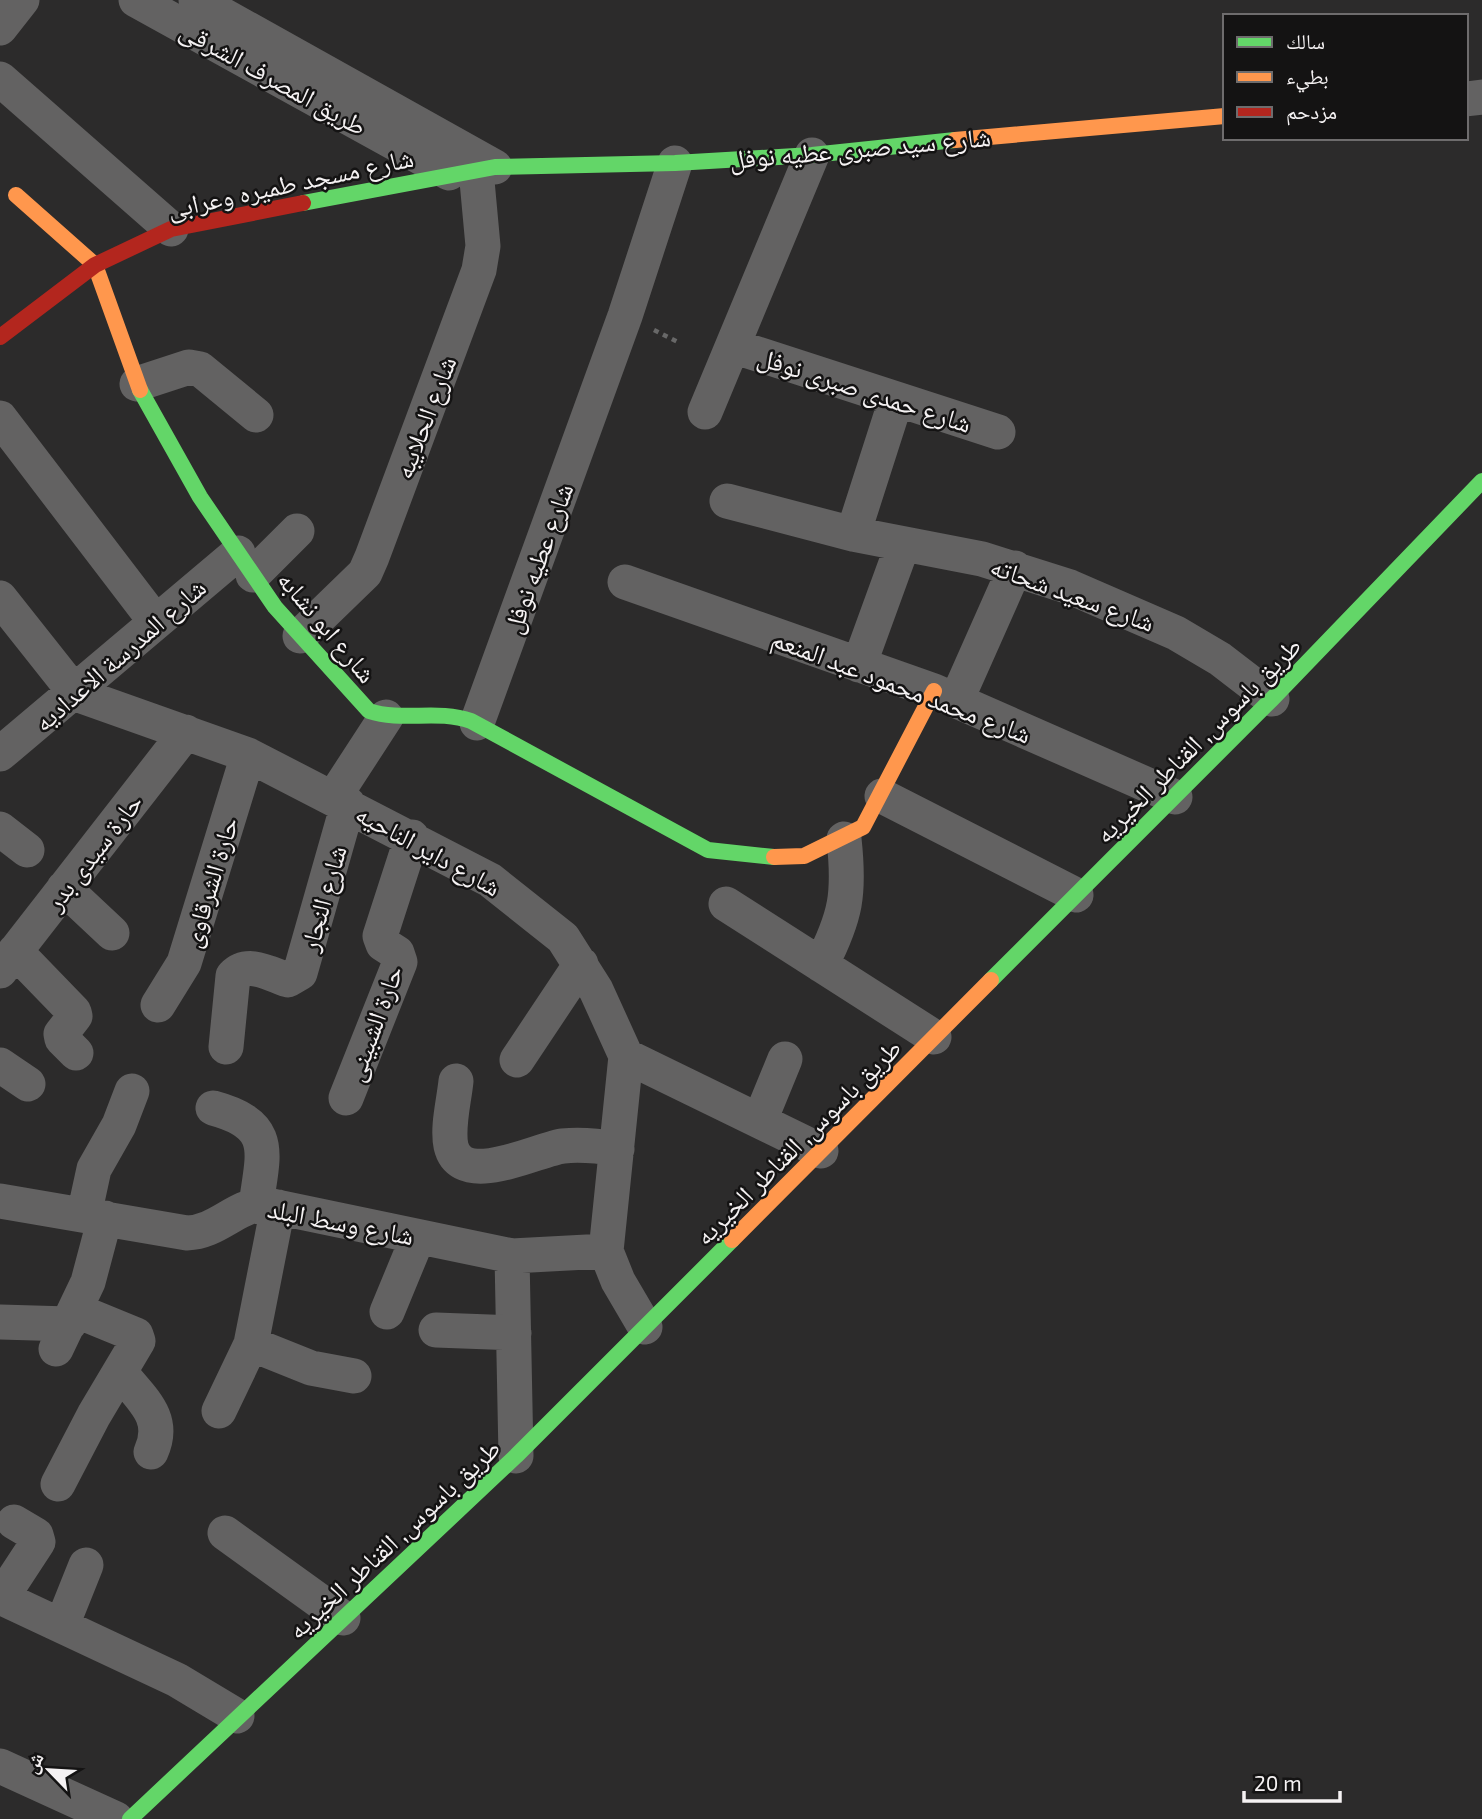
<svg xmlns="http://www.w3.org/2000/svg" width="1482" height="1819" viewBox="0 0 1482 1819" font-family="'Exo 2','Noto Naskh Arabic',sans-serif">
<style>
.lines{fill:none;stroke-linecap:round;stroke-linejoin:round}
.path{stroke:#686868;stroke-width:4.5;stroke-dasharray:5 5;stroke-linecap:butt}
.street{stroke:#636262;stroke-width:35}
.fast{stroke:#63d668;stroke-width:16}
.slow{stroke:#ff974d;stroke-width:16}
.jam{stroke:#b3261e;stroke-width:16}
.labels{text-anchor:middle;dominant-baseline:central;stroke-width:5;stroke-linejoin:round;paint-order:stroke}
.street-label{font-size:26px;fill:#f5f2f3;stroke:#141313}
</style>
<rect width="100%" height="100%" fill="#2c2b2b"/>
<g class="lines">
<path class="path" d="M654,330L678,342"/>
<path class="street" d="M136,0L449,173
M196,0L495,167
M0,28L22,0
M0,79L171,229
M1466,99L1482,97
M733,346L998,432
M137,384L189,367L200,369L256,415
M705,412L812,155
M0,418L155,621
M727,501L853,534L982,559L1070,587L1176,633L1220,659L1272,699
M853,534L896,400
M253,575L297,531
M625,582L934,691L1175,797
M0,598L76,694L248,755L490,880L563,938L596,990L626,1056L821,1151
M300,636L365,573L372,557L479,270L483,246L476,170
M859,665L903,544
M956,701L1015,568
M477,723L625,316L675,163
M0,754L238,553
M882,796L1076,895
M334,797L386,717
M0,829L27,850
M64,888L112,933
M726,904L934,1037
M15,951L74,1012L75,1016L61,1034L62,1039L76,1053
M821,965C846,916 850,894 844,839
M0,971L186,732
M158,1005L184,963L248,755
M226,1047L233,976C248,960 270,974 288,980L300,973L348,804
M626,1056L606,1251L618,1281L645,1327
M517,1060L581,964
M0,1065L28,1084
M456,1081C454,1101 447,1127 451,1146C461,1190 538,1149 563,1146C582,1144 599,1146 617,1149
M346,1098L400,962L397,953L383,944L380,936L412,837
M213,1108C276,1125 263,1153 256,1205
M760,1120L785,1059
M0,1201L187,1233C217,1232 233,1208 262,1204L512,1256L606,1251
M84,1215L94,1169L119,1125L132,1091
M512,1256L516,1456
M387,1312L418,1237
M0,1322L69,1324
M436,1330L514,1333
M251,1344L311,1368L354,1376
M56,1349L88,1282L105,1218
M120,1372C141,1399 167,1417 151,1452
M219,1411L251,1344L278,1207
M58,1484L94,1415L138,1341L136,1335L75,1310
M225,1533L343,1618
M0,1597L177,1680L237,1716
M2,1597L38,1542L36,1535L14,1522
M62,1625L86,1565
M0,1766L116,1819"/>
<path class="fast" d="M303,203L495,167L675,163L812,155L955,140
M140,390L200,497L275,607L369,711C403,722 437,709 471,721L708,850L774,857
M991,980L1272,699L1482,481
M130,1819L516,1456L732,1240"/>
<path class="slow" d="M955,140L1225,116
M16,195L95,265L140,390
M774,857L804,856L863,827L934,691
M732,1240L991,980"/>
<path class="jam" d="M0,337L95,265L171,229L303,203"/>
</g>
<g class="labels">
<g class="street-label">
<text transform="translate(274 77) rotate(29)">طريق المصرف الشرقى</text>
<text transform="translate(860 147) rotate(-5)">شارع سيد صبرى عطيه نوفل</text>
<text transform="translate(290 182) rotate(-12)">شارع مسجد طميره وعرابى</text>
<text transform="translate(865 389) rotate(18)">شارع حمدى صبرى نوفل</text>
<text transform="translate(424 417) rotate(-69)">شارع الحلايبه</text>
<text transform="translate(537 558) rotate(-70)">شارع عطيه نوفل</text>
<text transform="translate(1073 593) rotate(20)">شارع سعيد شحاته</text>
<text transform="translate(328 626) rotate(50)">شارع ابو نشابه</text>
<text transform="translate(119 654) rotate(-41)">شارع المدرسة الاعداديه</text>
<text transform="translate(902 685) rotate(21)">شارع محمد محمود عبد المنعم</text>
<text transform="translate(1197 739) rotate(-45)">طريق باسوس, القناطر الخيريه</text>
<text transform="translate(429 849) rotate(29)">شارع داير الناحيه</text>
<text transform="translate(93 851) rotate(-52)">حارة سيدى بدر</text>
<text transform="translate(209 882) rotate(-73)">حارة الشرقاوى</text>
<text transform="translate(322 898) rotate(-74)">شارع النجار</text>
<text transform="translate(373 1023) rotate(-70)">حارة الشبينى</text>
<text transform="translate(797 1141) rotate(-45)">طريق باسوس, القناطر الخيريه</text>
<text transform="translate(341 1221) rotate(11)">شارع وسط البلد</text>
<text transform="translate(393 1538) rotate(-43)">طريق باسوس, القناطر الخيريه</text>
</g>
</g>
<rect x="1223" y="14" width="245" height="126" fill="#141313" stroke="#6e6c6d" stroke-width="2"/>
<rect x="1237" y="37" width="35" height="10" fill="#63d668" stroke="#6e6c6d" stroke-width="2"/>
<text x="1286" y="49" font-size="21" fill="#f5f2f3">سالك</text>
<rect x="1237" y="72" width="35" height="10" fill="#ff974d" stroke="#6e6c6d" stroke-width="2"/>
<text x="1286" y="84" font-size="21" fill="#f5f2f3">بطيء</text>
<rect x="1237" y="107" width="35" height="10" fill="#b3261e" stroke="#6e6c6d" stroke-width="2"/>
<text x="1286" y="119" font-size="21" fill="#f5f2f3">مزدحم</text>
<g transform="translate(49 1770) rotate(295)" stroke="#141313" stroke-width="5" paint-order="stroke">
<path d="M0-5L12 26L0 18L-12 26Z" fill="#f5f2f3"/>
<text y="-10" font-size="19" font-weight="bold" text-anchor="middle" fill="#f5f2f3">ش</text>
</g>
<path d="M1244 1791v10h96v-10" fill="none" stroke="#f5f2f3" stroke-width="3.5"/>
<text x="1254" y="1791" font-size="21" fill="#f5f2f3" stroke="#141313" stroke-width="5" paint-order="stroke">20 m</text>
</svg>
